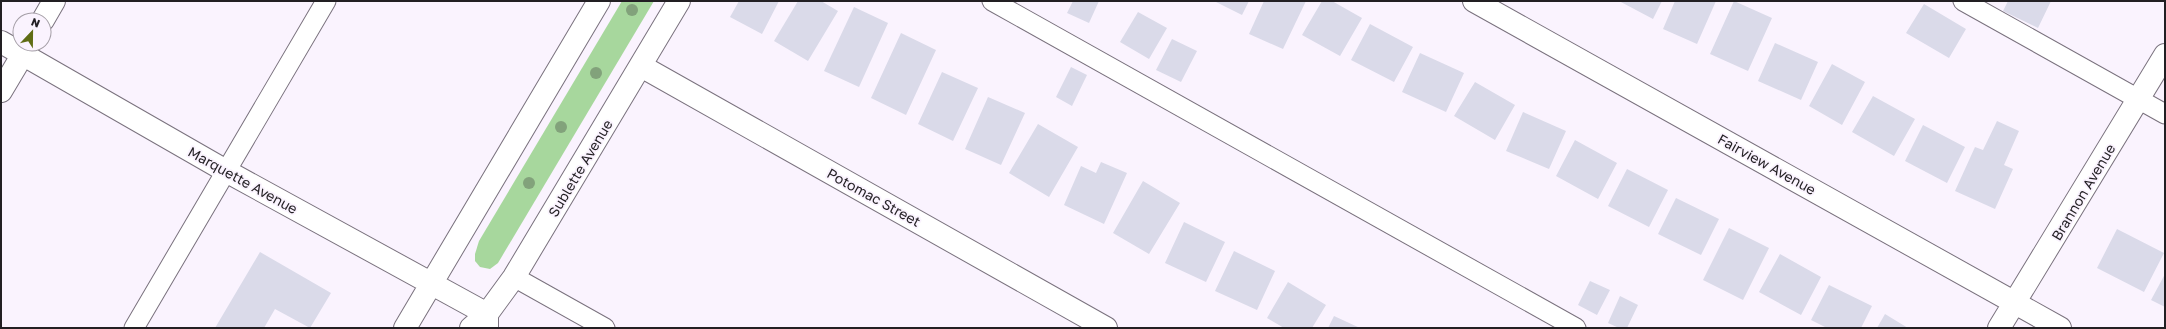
<svg xmlns="http://www.w3.org/2000/svg" width="2166" height="329" viewBox="0 0 2166 329" font-family="'Golos Text',sans-serif">
<style>
.green{fill:#a7d79d}
.building{fill:#dadae9}
.lines{fill:none;stroke-linecap:round;stroke-linejoin:round}
.lane-casing{stroke:#7a727e;stroke-width:21}
.street-casing{stroke:#7a727e;stroke-width:24}
.secondary-casing{stroke:#7a727e;stroke-width:24}
.lane{stroke:#fff;stroke-width:19}
.street{stroke:#fff;stroke-width:22}
.secondary{stroke:#fff;stroke-width:22}
.tree{fill:#82a27b}
.labels{text-anchor:middle;dominant-baseline:central;stroke-width:3.5;stroke-linejoin:round;paint-order:stroke}
.street-label{font-size:14px;fill:#221f23;stroke:#faf3fe}
</style>
<rect width="100%" height="100%" fill="#faf3fe"/>
<path class="green" d="M622,1H654L498,263L490,269L480,267L475,261V254L479,241Z"/>
<path class="building" d="M739,1H779L762,34L730,17Z
M798,1H821L838,11L808,61L774,41Z
M1073,1H1099L1089,23L1067,13Z
M1214,1H1249L1242,15Z
M1264,1H1306L1283,49L1249,34Z
M1322,1H1332L1362,18L1340,56L1302,35Z
M1619,1H1662L1653,19Z
M1675,1H1716L1697,44L1663,29Z
M1734,1L1772,18L1748,71L1710,54Z
M2008,1H2051L2038,28L2003,11Z
M1924,4L1966,29L1949,58L1906,33Z
M854,7L888,23L859,87L824,71Z
M1138,12L1167,28L1149,59L1120,42Z
M1370,24L1413,47L1394,82L1351,60Z
M901,33L936,50L906,115L871,98Z
M1172,39L1197,51L1181,82L1156,70Z
M1775,43L1818,62L1801,100L1758,81Z
M1420,53L1464,73L1446,112L1402,92Z
M1832,64L1865,82L1842,125L1809,106Z
M1071,67L1087,75L1072,106L1056,97Z
M942,72L978,88L953,141L918,124Z
M1475,82L1515,105L1495,140L1454,116Z
M1873,96L1915,119L1894,156L1852,132Z
M988,97L1025,113L1001,165L965,149Z
M1523,112L1566,131L1549,169L1506,151Z
M1997,121L2019,131L2004,165L2013,169L1995,209L1955,191L1975,147L1983,150Z
M1038,124L1078,147L1049,197L1009,173Z
M1923,125L1965,147L1947,183L1905,161Z
M1575,140L1617,163L1598,199L1556,176Z
M1101,162L1127,173L1104,224L1064,205L1081,166L1096,173Z
M1627,169L1668,190L1649,227L1608,206Z
M1143,181L1180,203L1149,254L1113,233Z
M1676,198L1719,219L1701,255L1658,234Z
M1184,222L1225,242L1206,282L1165,263Z
M1729,228L1769,248L1743,300L1703,280Z
M2117,229L2164,253L2144,292L2097,268Z
M1234,251L1275,271L1257,310L1215,291Z
M260,252L331,293L310,328L275,309L264,328H215Z
M1780,254L1821,277L1801,315L1759,292Z
M2165,274V307L2151,300Z
M1590,281L1610,290L1597,315L1578,305Z
M1288,282L1326,305L1312,328H1284L1267,318Z
M1829,285L1872,306L1861,328H1827L1811,320Z
M1620,296L1638,305L1627,328H1619L1608,323Z
M1885,314L1908,328H1877Z
M1334,316L1360,328H1328Z"/>
<g class="lines">
<g class="lane-casing">
<path id="lane" d="M992,1L1576,328
M1963,1L2165,114
M514,277L605,328
M134,328L326,1"/>
</g>
<g class="street-casing">
<path id="street" d="M1474,1L2060,328
M1,42L226,171L487,314V328
M641,66L1106,328
M405,328L599,1
M471,328L487,314L514,277L679,1
M1999,328L2165,55"/>
</g>
<g class="secondary-casing">
<path id="secondary" d="M43,20L54,1
M1,91L29,44"/>
</g>
<use href="#lane" class="lane"/>
<use href="#street" class="street"/>
<use href="#secondary" class="secondary"/>
</g>
<g class="tree">
<circle cx="632" cy="10" r="6"/>
<circle cx="596" cy="73" r="6"/>
<circle cx="561" cy="127" r="6"/>
<circle cx="529" cy="183" r="6"/>
</g>
<g class="labels">
<g class="street-label">
<text transform="translate(1767 164) rotate(29)">Fairview Avenue</text>
<text transform="translate(580 168) rotate(-59)">Sublette Avenue</text>
<text transform="translate(243 180) rotate(29)">Marquette Avenue</text>
<text transform="translate(2083 192) rotate(-59)">Brannon Avenue</text>
<text transform="translate(874 197) rotate(29)">Potomac Street</text>
</g>
</g>
<rect width="2166" height="329" fill="none" stroke="#221f23" stroke-width="4"/>
<g transform="translate(32 32) rotate(22)"><circle r="19" fill="#faf3fe" stroke="#a49ea6"/>
<path d="M0-3L7 15L0 10L-7 15Z" fill="#5f6c14"/>
<text y="-6" font-size="11" font-weight="bold" text-anchor="middle" fill="#221f23">N</text>
</g>
</svg>
